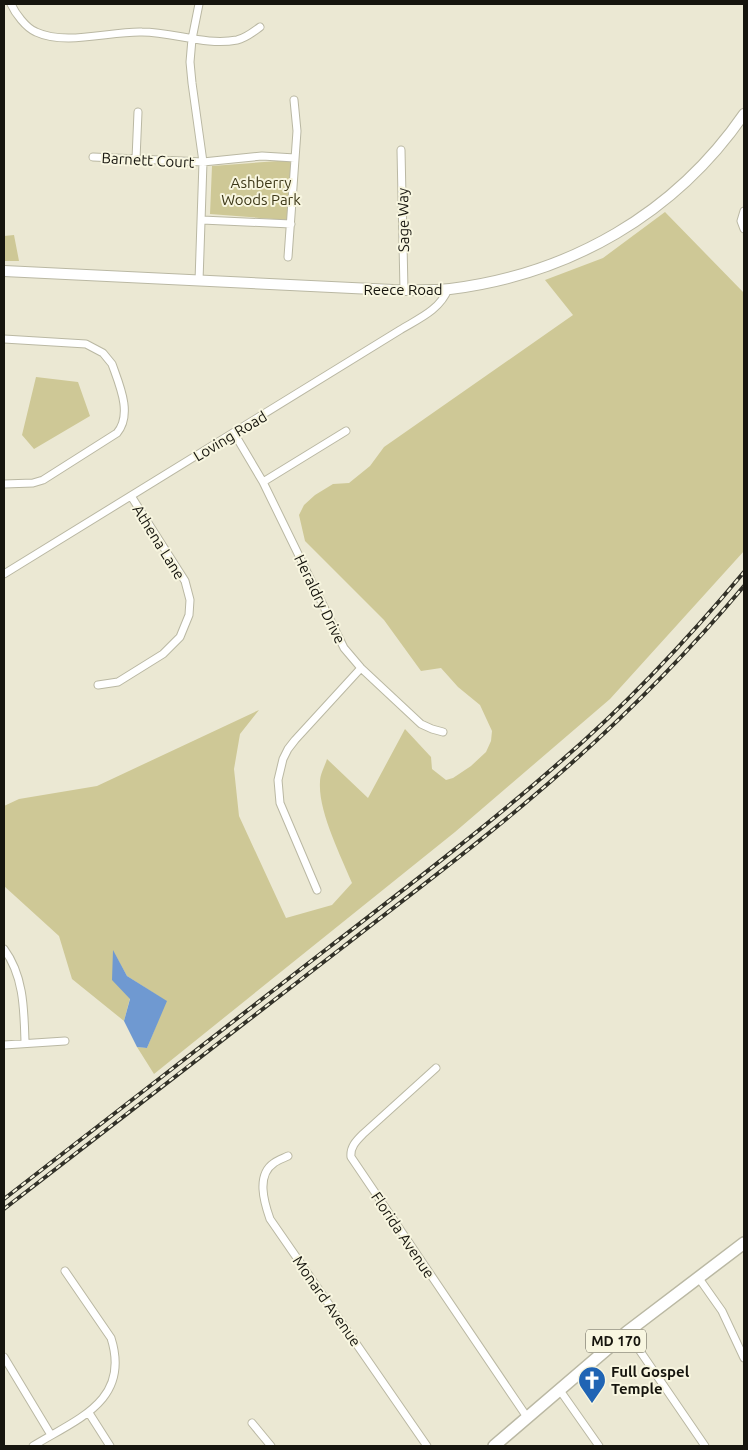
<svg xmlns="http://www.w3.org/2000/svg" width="748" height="1450" viewBox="0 0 748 1450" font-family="Ubuntu,sans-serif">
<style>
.green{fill:#cec896}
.water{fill:#6f99d1}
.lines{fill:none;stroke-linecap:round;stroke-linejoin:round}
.street-casing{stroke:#bab8a3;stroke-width:9}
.secondary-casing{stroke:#bab8a3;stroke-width:12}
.primary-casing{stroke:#bab8a3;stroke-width:14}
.street{stroke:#fff;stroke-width:7}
.secondary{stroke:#fff;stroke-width:10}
.primary{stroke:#fff;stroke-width:11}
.rail-casing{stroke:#323128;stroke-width:4}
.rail{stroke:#f8f6e0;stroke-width:2;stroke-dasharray:5.5;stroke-linecap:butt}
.labels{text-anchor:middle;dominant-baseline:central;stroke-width:4;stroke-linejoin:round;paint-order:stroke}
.shield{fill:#f8f6e0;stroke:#5a584d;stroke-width:1}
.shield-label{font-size:14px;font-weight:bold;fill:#16150e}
.street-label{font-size:15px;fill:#16150e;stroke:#f8f6e0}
.park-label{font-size:15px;fill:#3c3717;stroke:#f8f6e0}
.poi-label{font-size:15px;font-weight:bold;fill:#16150e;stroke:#f8f6e0;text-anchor:start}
</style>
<rect width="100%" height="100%" fill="#ebe8d3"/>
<path class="green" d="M291,160L287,220L210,214L212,166Z
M665,212L744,293V551L610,699L455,832L154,1074L137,1047L147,1048L166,1001L127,976L113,951V980L130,998L124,1021L72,979L59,936L4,886V806L19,799L97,786L259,710L240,734L234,769L239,816L286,918L332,905L352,883C341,856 318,811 320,782C320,774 325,766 327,759L368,798L405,729L431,757L432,769L446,780L453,778L471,766L486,752L491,741L492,731L480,705L458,687L441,668L421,671L384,620L305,541L299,515L304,505L315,495L333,484L349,483L370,466L384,447L573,315L545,280L603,258Z
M14,235L19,261H4V236Z
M36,377L78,382L90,416L34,449L22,435Z"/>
<path class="water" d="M113,950L127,976L167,1001L147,1048L137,1047L124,1021L130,999L112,980Z"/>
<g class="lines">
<g class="street-casing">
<path id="street" d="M11,4C15,13 26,28 36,32C66,46 110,31 142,32C174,32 205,46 237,40C246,38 253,32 260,27
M199,4L192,39L190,62L192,83L203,162L199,281
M401,150L404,290
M93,157L203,162L262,156L295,158
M136,159L138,112
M744,211L741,221L744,229
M202,220L291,224
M288,257L297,131L294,100
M4,339L86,344L103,353L112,364C119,384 133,414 117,433L43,480L33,483L4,484
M234,433L263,482L344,648L361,668L421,724L432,729L443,732
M263,482L346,431
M4,574L400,330C418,319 440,310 448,289
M98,685L118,682L163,654L180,637L189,615L190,600L185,581L131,496
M317,890L280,803L278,780L283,759L288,749L295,740L361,668
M4,949C24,976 24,1010 25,1042
M4,1045L65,1041
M436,1068L363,1134C356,1141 350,1147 351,1157L527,1417
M288,1156C284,1158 278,1160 274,1163C256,1175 264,1202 270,1219L427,1446
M698,1277L722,1311L744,1358
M627,1332L705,1446
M4,1357L51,1435
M559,1389L599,1446
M89,1413L110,1446
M252,1423L271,1446
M33,1446C77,1419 131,1401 111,1338L65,1271"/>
</g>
<g class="secondary-casing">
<path id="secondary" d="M4,271L393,290C412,290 431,291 450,289C570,274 675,214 744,114"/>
</g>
<g class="primary-casing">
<path id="primary" d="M494,1446L627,1332L744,1243"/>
</g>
<use href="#street" class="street"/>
<use href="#secondary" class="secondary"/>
<use href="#primary" class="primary"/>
<g class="rail-casing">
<path id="rail" d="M4,1199C112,1115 220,1032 328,948C407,887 486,827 561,761C627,704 688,639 744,572
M4,1209C117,1121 230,1034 343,947C403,900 465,854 523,805C602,739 677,666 744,586"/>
</g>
<use href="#rail" class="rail"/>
</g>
<defs>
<g id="church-pin" transform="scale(1.4375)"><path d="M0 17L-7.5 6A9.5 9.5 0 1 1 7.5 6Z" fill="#2064b4" stroke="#f8f6e0"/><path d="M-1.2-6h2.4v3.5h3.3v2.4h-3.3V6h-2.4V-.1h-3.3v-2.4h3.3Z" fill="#fff"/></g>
</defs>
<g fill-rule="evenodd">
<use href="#church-pin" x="592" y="1380"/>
</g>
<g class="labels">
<rect class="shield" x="586" y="1329.5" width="60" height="23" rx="4"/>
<g class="shield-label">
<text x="616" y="1341">MD 170</text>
</g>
<g class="street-label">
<text transform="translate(148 160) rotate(3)">Barnett Court</text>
<text transform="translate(403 220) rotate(-91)">Sage Way</text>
<text x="403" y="289">Reece Road</text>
<text transform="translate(230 436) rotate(-31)">Loving Road</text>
<text transform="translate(159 542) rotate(58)">Athena Lane</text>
<text transform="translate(320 599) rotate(64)">Heraldry Drive</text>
<text transform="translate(403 1235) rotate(56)">Florida Avenue</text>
<text transform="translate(327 1301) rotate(55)">Monard Avenue</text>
</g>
<g class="park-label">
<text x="261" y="182">Ashberry<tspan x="261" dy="17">Woods Park</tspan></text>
</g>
<g class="poi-label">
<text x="611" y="1371">Full Gospel<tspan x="611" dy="17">Temple</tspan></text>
</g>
</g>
<rect width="748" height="1450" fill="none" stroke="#16150e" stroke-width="10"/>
</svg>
